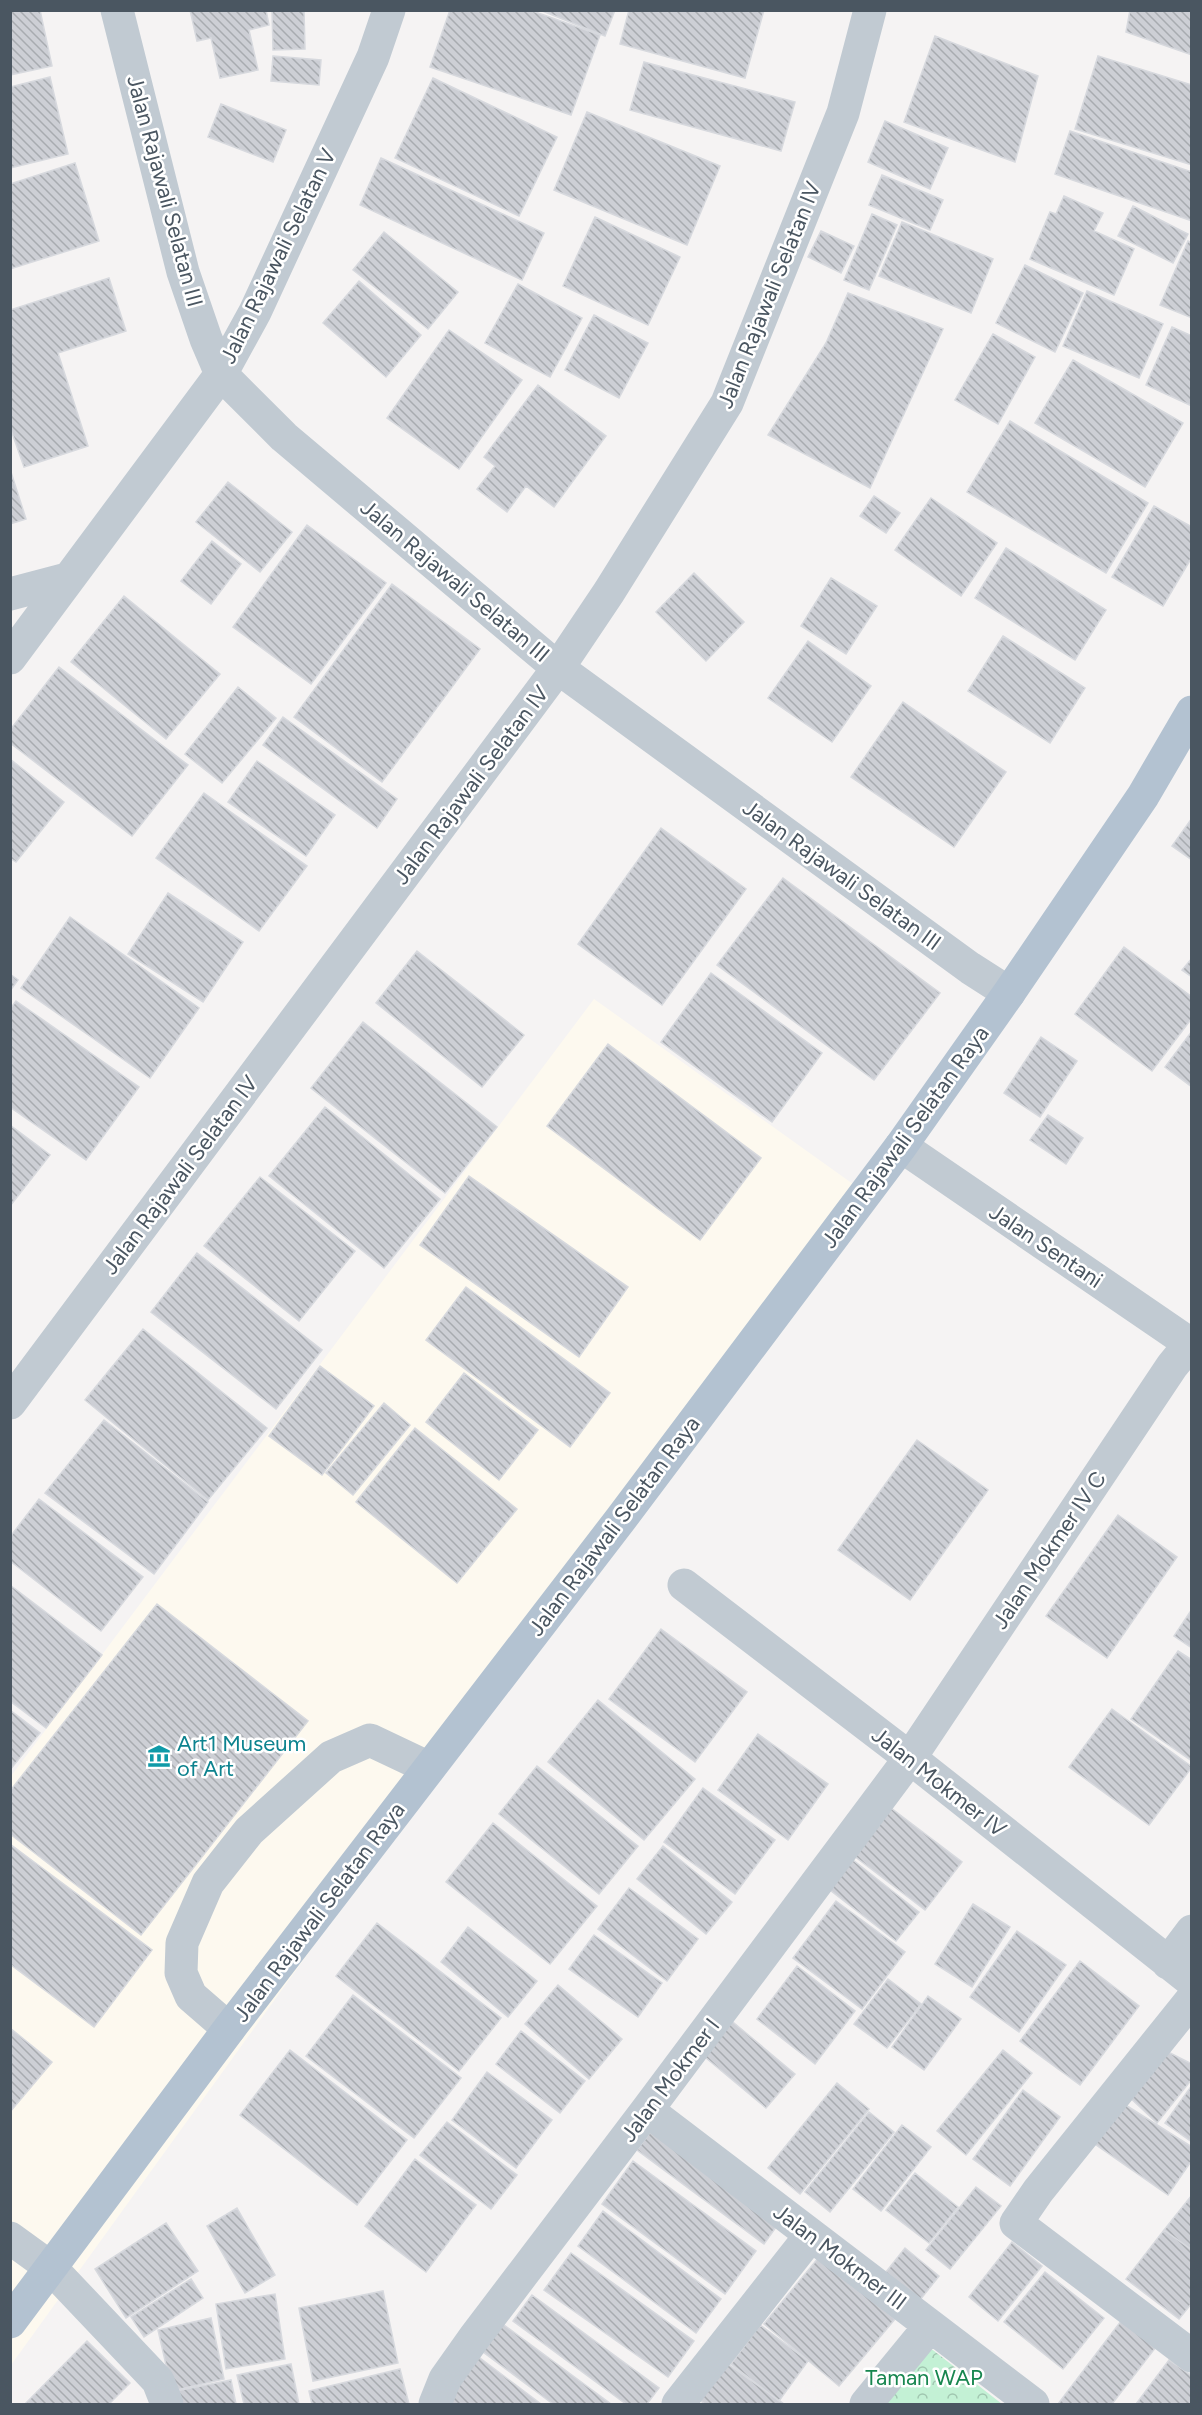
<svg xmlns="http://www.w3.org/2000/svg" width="1202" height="2415" viewBox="0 0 1202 2415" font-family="Figtree,sans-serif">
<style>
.commercial{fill:#fdf9ef}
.park{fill:url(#park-crowns)}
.building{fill:url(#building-back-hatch);stroke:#d7d9de;stroke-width:1.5}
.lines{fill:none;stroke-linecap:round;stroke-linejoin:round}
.minor{stroke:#c1cad2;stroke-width:33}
.major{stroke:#b3c2d1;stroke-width:33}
.labels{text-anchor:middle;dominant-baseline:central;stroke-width:5;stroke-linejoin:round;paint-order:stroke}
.street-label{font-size:22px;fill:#4a5661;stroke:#fff}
.culture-label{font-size:22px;fill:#0d838f;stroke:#fff;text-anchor:start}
.park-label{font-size:22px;fill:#17864f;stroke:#fff}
</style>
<defs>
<pattern id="park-crowns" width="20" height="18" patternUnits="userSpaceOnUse" patternTransform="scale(1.5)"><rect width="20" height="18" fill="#c3f1d5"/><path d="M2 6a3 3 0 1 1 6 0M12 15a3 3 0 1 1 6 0" fill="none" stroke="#a0c6b0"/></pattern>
<pattern id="building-back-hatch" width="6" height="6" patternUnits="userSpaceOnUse" patternTransform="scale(1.5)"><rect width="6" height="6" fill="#cdcfd5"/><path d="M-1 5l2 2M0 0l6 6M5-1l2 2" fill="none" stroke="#a8abb0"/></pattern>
</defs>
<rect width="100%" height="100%" fill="#f5f3f3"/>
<path class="commercial" d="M594,999L860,1189L11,2365V1776Z"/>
<path class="park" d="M920,2340L1002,2404H869Z"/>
<path class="building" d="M10,10H40L52,66L10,75Z
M190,10H266L269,25L249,30L258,70L220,78L211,38L197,41Z
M272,10H304L305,49L273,50Z
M450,10H530L600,35L571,115L430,67Z
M540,10H615L605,36Z
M629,10H764L745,78L620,44Z
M1130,10H1192V55L1126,32Z
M935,36L1038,76L1015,162L904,122Z
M273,56L321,60L319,85L271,81Z
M1098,56L1192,85V165L1075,129Z
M644,62L795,102L781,151L630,110Z
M50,77L68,154L10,168V87Z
M433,78L557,137L519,216L395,158Z
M221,104L286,130L273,162L208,137Z
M587,112L720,166L687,245L554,190Z
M885,121L948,148L930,189L868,162Z
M1070,131L1192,172V221L1055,174Z
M381,158L544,233L522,280L360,205Z
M75,163L99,241L10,269V184Z
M882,175L943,200L930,230L869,205Z
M1064,196L1103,213L1094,231L1134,249L1114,295L1030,259L1050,212L1056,214Z
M1133,206L1188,234L1173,263L1118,236Z
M872,214L897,225L869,290L844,280Z
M595,217L680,257L648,325L563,286Z
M902,222L993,259L971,313L879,276Z
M821,231L854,246L841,273L808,257Z
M384,232L458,292L428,329L353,270Z
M1188,241L1192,243V318L1160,305Z
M1025,265L1083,293L1055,352L996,323Z
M109,278L126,331L58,353L88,446L24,467L10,427V310Z
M359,281L421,335L386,377L323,323Z
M518,284L582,318L550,377L485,343Z
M1087,291L1163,324L1139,378L1063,346Z
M848,293L943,329L870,488L768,435L826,343Z
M594,315L648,343L619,398L565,370Z
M1172,327L1192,336V406L1146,385Z
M449,330L522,380L459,469L387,418Z
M993,334L1035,357L998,424L955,400Z
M1073,360L1183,423L1145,487L1035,423Z
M538,385L606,436L554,507L526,486L507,512L477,489L495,466L484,457Z
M1010,421L1148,503L1106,573L967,492Z
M10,469L26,519L10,524Z
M228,482L292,532L260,572L196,522Z
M874,496L900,513L886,533L860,516Z
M931,498L997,543L961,596L895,550Z
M1154,506L1192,527V557L1163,606L1112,577Z
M307,525L386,583L311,684L233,627Z
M212,541L241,564L211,604L181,581Z
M1006,548L1106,610L1075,660L975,598Z
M694,573L744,622L706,661L656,612Z
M831,578L877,606L846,654L801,626Z
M392,584L480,649L382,782L294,717Z
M124,596L220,674L166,739L71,662Z
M1003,636L1085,688L1050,743L968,691Z
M808,641L871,686L832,742L768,698Z
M59,667L188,765L132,836L10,743V730Z
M238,687L276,718L222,783L185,754Z
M903,702L1006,772L954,847L851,777Z
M283,717L397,799L377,828L263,745Z
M10,759L64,802L16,862L10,858Z
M257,761L335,815L306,856L228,802Z
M204,793L307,866L259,931L156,858Z
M1192,818V860L1172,846Z
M661,828L746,889L662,1005L578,944Z
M783,878L940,993L874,1080L717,965Z
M168,893L243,942L203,1002L128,954Z
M70,917L199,1008L150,1078L21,988Z
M1124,947L1192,997V1018L1152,1071L1075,1014Z
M417,951L524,1035L482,1087L376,1003Z
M1192,958V977L1182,970Z
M711,973L822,1053L772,1122L661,1042Z
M10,974L18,980L10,991Z
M16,1001L139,1087L86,1160L10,1107V1009Z
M363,1022L497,1127L445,1193L311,1088Z
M1192,1031V1087L1165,1067Z
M1041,1037L1077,1061L1040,1117L1004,1093Z
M608,1044L761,1158L700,1240L547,1126Z
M325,1107L440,1199L384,1268L269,1176Z
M1048,1115L1083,1138L1066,1164L1030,1140Z
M10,1125L50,1155L10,1206Z
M469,1176L628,1287L579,1357L420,1245Z
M260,1177L355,1251L299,1321L204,1246Z
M197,1253L322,1350L276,1409L151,1312Z
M466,1287L610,1393L570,1447L426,1340Z
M143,1329L267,1428L208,1500L85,1400Z
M320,1366L374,1406L322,1475L269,1436Z
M464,1373L538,1430L499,1480L426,1422Z
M384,1403L410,1425L353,1495L326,1473Z
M104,1420L208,1502L154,1574L45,1493Z
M415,1428L517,1509L457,1583L356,1502Z
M917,1440L988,1490L910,1600L838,1550Z
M39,1499L143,1577L101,1631L10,1561V1537Z
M1118,1515L1177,1557L1107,1658L1046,1616Z
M10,1585L102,1655L46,1728L10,1701Z
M157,1604L308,1721L141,1935L10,1834V1791Z
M1192,1609V1648L1174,1636Z
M661,1629L747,1692L695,1762L609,1699Z
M1178,1651L1192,1660V1761L1131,1719Z
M598,1700L695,1779L644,1840L548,1762Z
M1112,1709L1192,1767L1149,1825L1069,1767Z
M10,1710L40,1733L10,1770Z
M758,1734L828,1784L788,1840L718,1790Z
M537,1766L638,1846L599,1894L499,1814Z
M703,1788L775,1840L735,1894L664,1842Z
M891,1808L962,1862L925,1910L853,1855Z
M493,1823L597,1906L550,1964L446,1882Z
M10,1844L152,1950L94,2027L10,1964Z
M663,1846L732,1902L706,1934L637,1879Z
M853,1860L919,1912L896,1941L830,1890Z
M629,1888L698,1939L667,1981L598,1929Z
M836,1901L905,1952L862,2009L793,1958Z
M973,1904L1010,1927L972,1987L935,1964Z
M377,1923L501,2018L459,2071L336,1976Z
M468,1927L537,1981L508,2017L441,1962Z
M1017,1931L1066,1965L1019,2032L970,1997Z
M594,1935L662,1983L638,2017L569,1969Z
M1080,1961L1139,2006L1080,2085L1020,2041Z
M797,1966L855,2011L815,2064L757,2019Z
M888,1979L921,2004L887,2048L854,2024Z
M558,1985L622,2039L589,2079L525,2024Z
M353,1995L461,2078L414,2138L306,2056Z
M928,1996L961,2019L924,2070L892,2047Z
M728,2018L795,2074L766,2108L700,2053Z
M10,2028L52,2062L10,2112Z
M521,2031L585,2081L560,2113L496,2064Z
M290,2050L407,2140L357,2205L240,2115Z
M1003,2050L1032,2073L966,2155L937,2131Z
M1164,2050L1192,2064V2079L1157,2123L1127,2095Z
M487,2072L552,2120L516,2168L452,2120Z
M837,2083L869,2109L800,2194L768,2168Z
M1192,2085V2142L1165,2123Z
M1023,2090L1060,2117L1010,2186L973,2159Z
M1124,2104L1192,2147V2160L1168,2195L1092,2142Z
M869,2112L894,2132L830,2212L805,2192Z
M447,2122L517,2175L491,2209L420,2155Z
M657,2123L784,2216L764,2244L637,2150Z
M902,2125L931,2147L881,2211L853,2189Z
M415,2159L476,2205L426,2272L365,2226Z
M633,2161L756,2251L725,2294L602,2204Z
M915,2173L958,2207L929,2243L886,2210Z
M976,2187L1001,2206L950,2269L926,2250Z
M1192,2195V2250L1164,2230Z
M237,2208L275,2275L245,2293L207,2226Z
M603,2211L721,2299L696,2333L578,2246Z
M166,2223L198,2271L126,2318L95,2269Z
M1164,2230L1192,2250V2303L1179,2319L1126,2279Z
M1012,2242L1042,2266L998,2321L969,2297Z
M905,2248L939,2276L916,2305L882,2277Z
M571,2253L694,2341L668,2377L544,2290Z
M819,2257L895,2319L839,2386L764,2324Z
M1045,2272L1104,2318L1063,2369L1004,2322Z
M191,2279L203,2298L144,2337L131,2317Z
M383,2291L398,2363L313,2381L299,2308Z
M275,2294L285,2359L226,2369L216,2304Z
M532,2295L659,2388L647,2404H626L513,2321Z
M211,2318L224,2379L172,2391L158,2330Z
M1121,2321L1156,2347L1112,2404H1058Z
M500,2322L611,2404H553L479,2349Z
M760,2325L808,2361L779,2401L731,2364Z
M87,2341L130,2383L109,2404H25Z
M476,2355L541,2404H452L444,2398Z
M1169,2360L1192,2376V2404H1136Z
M725,2362L784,2404H705L698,2399Z
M291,2364L299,2404H244L237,2375Z
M400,2369L409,2404H312L309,2391Z
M231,2380L236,2404H179L176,2391Z"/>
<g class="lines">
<path class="minor" d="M117,10L183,272L206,339L221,374L284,437L558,668L970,968L1009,993
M10,594L67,579
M10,658L221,374L255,312L373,57L389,10
M901,1146L1192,1345
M10,1403L558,668L609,592L727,403L843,113L870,10
M684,1585L910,1758L1192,1981
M1168,1963L1192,1931
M1192,1999L1038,2191L1016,2223L1192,2356
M229,2029L191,1996L181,1973L182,1943L208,1883L249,1831L331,1757L370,1740L429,1768
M647,2110L1033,2404
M10,2238L50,2267L158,2381L167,2404
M435,2404L445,2379L474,2338L647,2110L910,1758L1172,1366L1190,1344
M678,2404L811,2235
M866,2404L930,2326"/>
<path class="major" d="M10,2322L229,2029L620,1520L901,1146L1009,993L1143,796L1192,712"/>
</g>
<defs>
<g id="museum-bare" transform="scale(1.8)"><path d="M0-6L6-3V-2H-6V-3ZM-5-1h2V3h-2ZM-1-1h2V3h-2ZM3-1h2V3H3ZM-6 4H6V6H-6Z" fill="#0f9aa8" stroke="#fff" stroke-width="2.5" paint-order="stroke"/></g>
</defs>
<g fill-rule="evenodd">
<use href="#museum-bare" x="159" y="1756"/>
</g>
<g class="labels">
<g class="street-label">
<text transform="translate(165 191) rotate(75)">Jalan Rajawali Selatan III</text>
<text transform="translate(278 256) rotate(-64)">Jalan Rajawali Selatan V</text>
<text transform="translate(769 295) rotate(-68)">Jalan Rajawali Selatan IV</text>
<text transform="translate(455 581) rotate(40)">Jalan Rajawali Selatan III</text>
<text transform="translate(471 785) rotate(-53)">Jalan Rajawali Selatan IV</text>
<text transform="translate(842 875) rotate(36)">Jalan Rajawali Selatan III</text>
<text transform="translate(905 1137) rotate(-54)">Jalan Rajawali Selatan Raya</text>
<text transform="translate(180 1175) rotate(-53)">Jalan Rajawali Selatan IV</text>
<text transform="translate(1046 1246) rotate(34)">Jalan Sentani</text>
<text transform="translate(614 1526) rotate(-53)">Jalan Rajawali Selatan Raya</text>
<text transform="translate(1049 1550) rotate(-56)">Jalan Mokmer IV C</text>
<text transform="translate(939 1782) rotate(38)">Jalan Mokmer IV</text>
<text transform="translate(319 1912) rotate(-53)">Jalan Rajawali Selatan Raya</text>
<text transform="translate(670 2080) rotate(-53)">Jalan Mokmer I</text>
<text transform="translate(840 2257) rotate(37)">Jalan Mokmer III</text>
</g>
<g class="culture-label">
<text x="177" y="1743">Art1 Museum<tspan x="177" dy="25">of Art</tspan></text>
</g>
<g class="park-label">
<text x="924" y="2377">Taman WAP</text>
</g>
</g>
<rect width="1202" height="2415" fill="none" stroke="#4a5661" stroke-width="24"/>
</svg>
